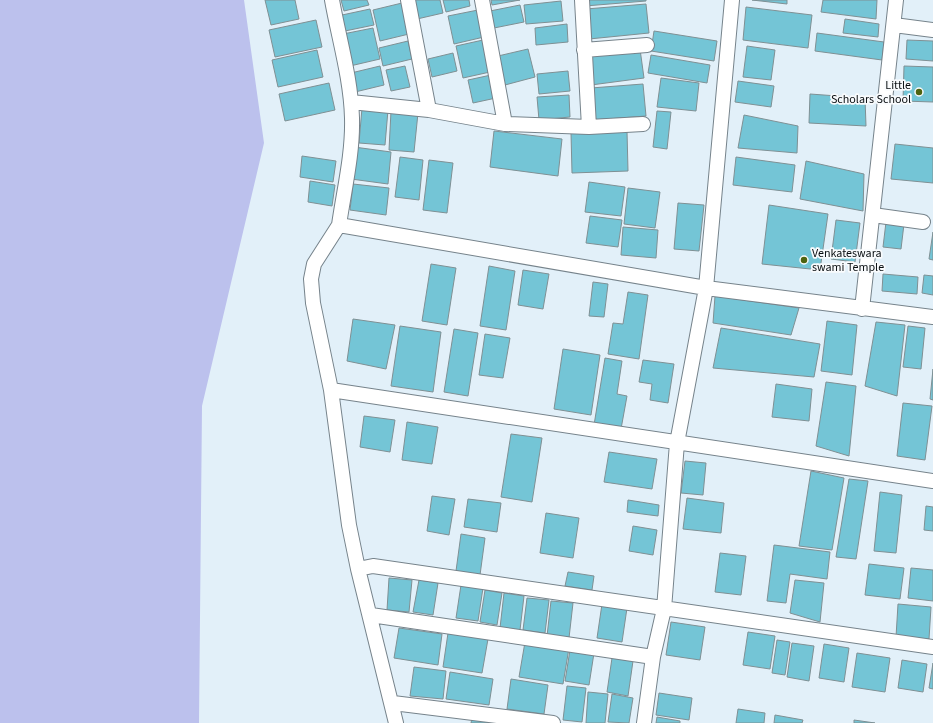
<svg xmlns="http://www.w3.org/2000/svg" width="933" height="723" viewBox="0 0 933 723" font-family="'Source Sans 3',sans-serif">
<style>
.green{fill:#bcc1ed}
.building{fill:#74c5d6;stroke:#7f9094}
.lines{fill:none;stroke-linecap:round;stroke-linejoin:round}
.minor-casing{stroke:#76838b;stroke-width:16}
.minor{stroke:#fff;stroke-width:14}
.poi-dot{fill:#4d630f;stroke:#f9fbfd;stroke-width:1.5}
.labels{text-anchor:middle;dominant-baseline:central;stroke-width:3.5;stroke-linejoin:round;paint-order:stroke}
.poi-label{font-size:12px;fill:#090e11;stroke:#f9fbfd;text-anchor:end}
</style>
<rect width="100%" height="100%" fill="#e2f0f9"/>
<path class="green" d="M0,0H244L264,143L202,406L199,723H0Z"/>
<path class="building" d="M265,0H295L299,19L271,25Z
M341,0H367L369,5L344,11Z
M413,0H440L443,13L417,19Z
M443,0H469L470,6L446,12Z
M491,0H520L492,5Z
M585,0H646V1L585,6Z
M752,0H787V4Z
M823,0H877L876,19L821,12Z
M561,1L563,21L526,24L524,5Z
M402,3L409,34L380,41L373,10Z
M646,4L649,33L589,39L586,9Z
M520,5L524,22L494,28L490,11Z
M746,7L812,15L808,48L743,40Z
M370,9L374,25L345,31L342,15Z
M478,10L484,37L454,44L448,16Z
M845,19L879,24L878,37L843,33Z
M316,20L322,47L275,57L269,30Z
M567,24L568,42L536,45L535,28Z
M373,28L380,59L350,66L343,34Z
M654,31L717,41L714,61L651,51Z
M817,33L884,42L882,60L815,51Z
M483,40L490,72L463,78L456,46Z
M907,40L933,41V61L906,59Z
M408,41L412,59L383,66L379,48Z
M747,46L775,50L771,80L743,77Z
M528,49L535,77L505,85L498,56Z
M640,49L644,78L591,85L587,56Z
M317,50L323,77L278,87L272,60Z
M453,53L457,71L432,77L428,59Z
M651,55L710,65L707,83L648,73Z
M380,66L384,85L355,92L351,73Z
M405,66L410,87L391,91L386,70Z
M904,66L933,67V102L903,101Z
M568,71L570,91L539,94L537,74Z
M491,75L496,98L473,103L468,80Z
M661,78L699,83L696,111L657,107Z
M738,81L774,86L771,107L735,102Z
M329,83L335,110L285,121L279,94Z
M643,84L646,116L594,120L591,88Z
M810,94L865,98L866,126L809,123Z
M569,95L570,117L539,120L537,97Z
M362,108L388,110L385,145L359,143Z
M391,111L418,113L414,152L389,150Z
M657,111L671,112L667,149L653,147Z
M744,115L798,126L797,153L738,148Z
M494,131L562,139L558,176L490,167Z
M627,131L628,171L572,173L571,133Z
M895,144L933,148V183L891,179Z
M354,147L391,152L388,184L351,179Z
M302,156L336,161L333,182L300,177Z
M400,157L423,160L419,200L395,197Z
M736,157L795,165L792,192L733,185Z
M429,160L453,163L447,213L423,210Z
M806,161L864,174L863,211L800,199Z
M310,181L335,185L332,206L308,202Z
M589,182L625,187L621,216L585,212Z
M353,184L389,188L386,215L350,210Z
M628,188L660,192L655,228L624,224Z
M678,203L704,205L699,251L674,249Z
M769,205L828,214L820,270L762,264Z
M590,216L622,220L618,247L586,243Z
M836,220L860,223L855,262L831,259Z
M886,222L904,224L901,249L883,247Z
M623,227L658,230L656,258L621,255Z
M933,232V260L929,259Z
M431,264L456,268L447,325L422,321Z
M489,266L515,271L506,330L480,326Z
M523,270L549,274L543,309L518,305Z
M883,274L918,277L917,294L882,291Z
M924,275L933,276V295L922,293Z
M593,282L608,284L604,317L589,316Z
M628,292L648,295L639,359L608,354L613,323L623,324Z
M715,296L799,308L791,335L713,323Z
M353,319L395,325L386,369L347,361Z
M827,321L857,325L852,375L821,371Z
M876,322L905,325L897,396L865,386Z
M400,326L441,332L433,392L391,386Z
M908,326L925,328L921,369L903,367Z
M721,328L820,344L814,377L713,368Z
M454,329L478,333L468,396L444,392Z
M485,334L510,338L503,378L479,375Z
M563,349L600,355L591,415L554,409Z
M605,358L622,361L617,394L627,396L621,429L594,425Z
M643,360L674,364L668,403L650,400L652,384L639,382Z
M933,369V400L930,399Z
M826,382L856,386L849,456L816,446Z
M776,384L812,389L809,421L772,417Z
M903,403L932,406L925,460L897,456Z
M364,416L395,420L390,452L360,447Z
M407,422L438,427L432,464L402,460Z
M511,434L542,438L532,502L501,497Z
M609,452L657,459L652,489L604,482Z
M685,461L706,463L703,495L681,493Z
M811,471L844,478L832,550L799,546Z
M849,479L868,481L856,559L836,557Z
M880,492L902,495L896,553L874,551Z
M432,496L455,499L449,535L427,531Z
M687,498L724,503L721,533L683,529Z
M468,499L501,503L497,532L464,527Z
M628,500L659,505L658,516L627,512Z
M926,506L933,507V531L924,530Z
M546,513L579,518L573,558L540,553Z
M633,526L657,530L653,555L629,551Z
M461,534L485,538L480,575L456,571Z
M774,545L830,552L827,579L790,574L786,603L767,601Z
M720,553L746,556L741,595L715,592Z
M869,564L904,568L900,599L865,595Z
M911,568L933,570V601L908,598Z
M568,572L594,576L592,590L565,586Z
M389,578L412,580L409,612L387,610Z
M419,580L438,583L433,615L413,612Z
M795,580L824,583L820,622L790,613Z
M461,585L483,588L478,621L456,618Z
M485,590L502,593L497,625L480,622Z
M504,593L524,596L520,630L500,628Z
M527,598L549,600L545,633L523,630Z
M551,601L573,603L569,638L547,636Z
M602,604L627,608L622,642L597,638Z
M898,604L931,607L929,639L896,637Z
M671,622L705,627L700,660L666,655Z
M399,628L442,634L438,665L394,658Z
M748,632L775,636L770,669L743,665Z
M448,633L488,639L482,673L443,667Z
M777,640L790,642L785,675L772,673Z
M525,642L569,648L563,684L519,677Z
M792,643L814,646L809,681L787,677Z
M824,644L849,648L844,682L819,678Z
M570,650L594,653L589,685L565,681Z
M857,653L890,658L885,692L852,687Z
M612,658L633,661L628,696L607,692Z
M902,660L927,664L923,692L898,688Z
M933,663V689L929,688Z
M414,667L446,671L443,699L410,696Z
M450,672L493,679L489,705L446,699Z
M511,679L548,685L544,714L507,709Z
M567,686L586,688L582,722L563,720Z
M588,692L608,694L605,723H586Z
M659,693L692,698L689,720L656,715Z
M612,694L633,698L629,723L608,722Z
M738,709L765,713L764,723H736Z
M775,715L803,720L802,723H774Z
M657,717L680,721V723H656Z
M472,718L488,721V723H471Z
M854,720L875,723H854Z"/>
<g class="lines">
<g class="minor-casing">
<path id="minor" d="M332,0C339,39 351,79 352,118C353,154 344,190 339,225L706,288L933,317
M408,0L429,110
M482,0L505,124
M894,25L933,30
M584,50L647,45
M351,102L429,110L505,124L589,127L582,0
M589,127L643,124
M873,215L923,222
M339,225L314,264L311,279L313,303L331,390L349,525L358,569L373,566L933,647
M862,309L896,0
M331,390L933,481
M358,569L396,723
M371,615L653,657
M393,703L553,723
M644,723L653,657L664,609L677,443L706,288L732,0"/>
</g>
<use href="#minor" class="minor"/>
</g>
<g class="poi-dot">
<circle cx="919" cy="92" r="4"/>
<circle cx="804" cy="260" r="4"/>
</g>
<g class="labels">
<g class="poi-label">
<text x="911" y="85">Little<tspan x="911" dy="14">Scholars School</tspan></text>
<text x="812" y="253" text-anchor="start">Venkateswara<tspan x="812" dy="14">swami Temple</tspan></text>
</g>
</g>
</svg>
